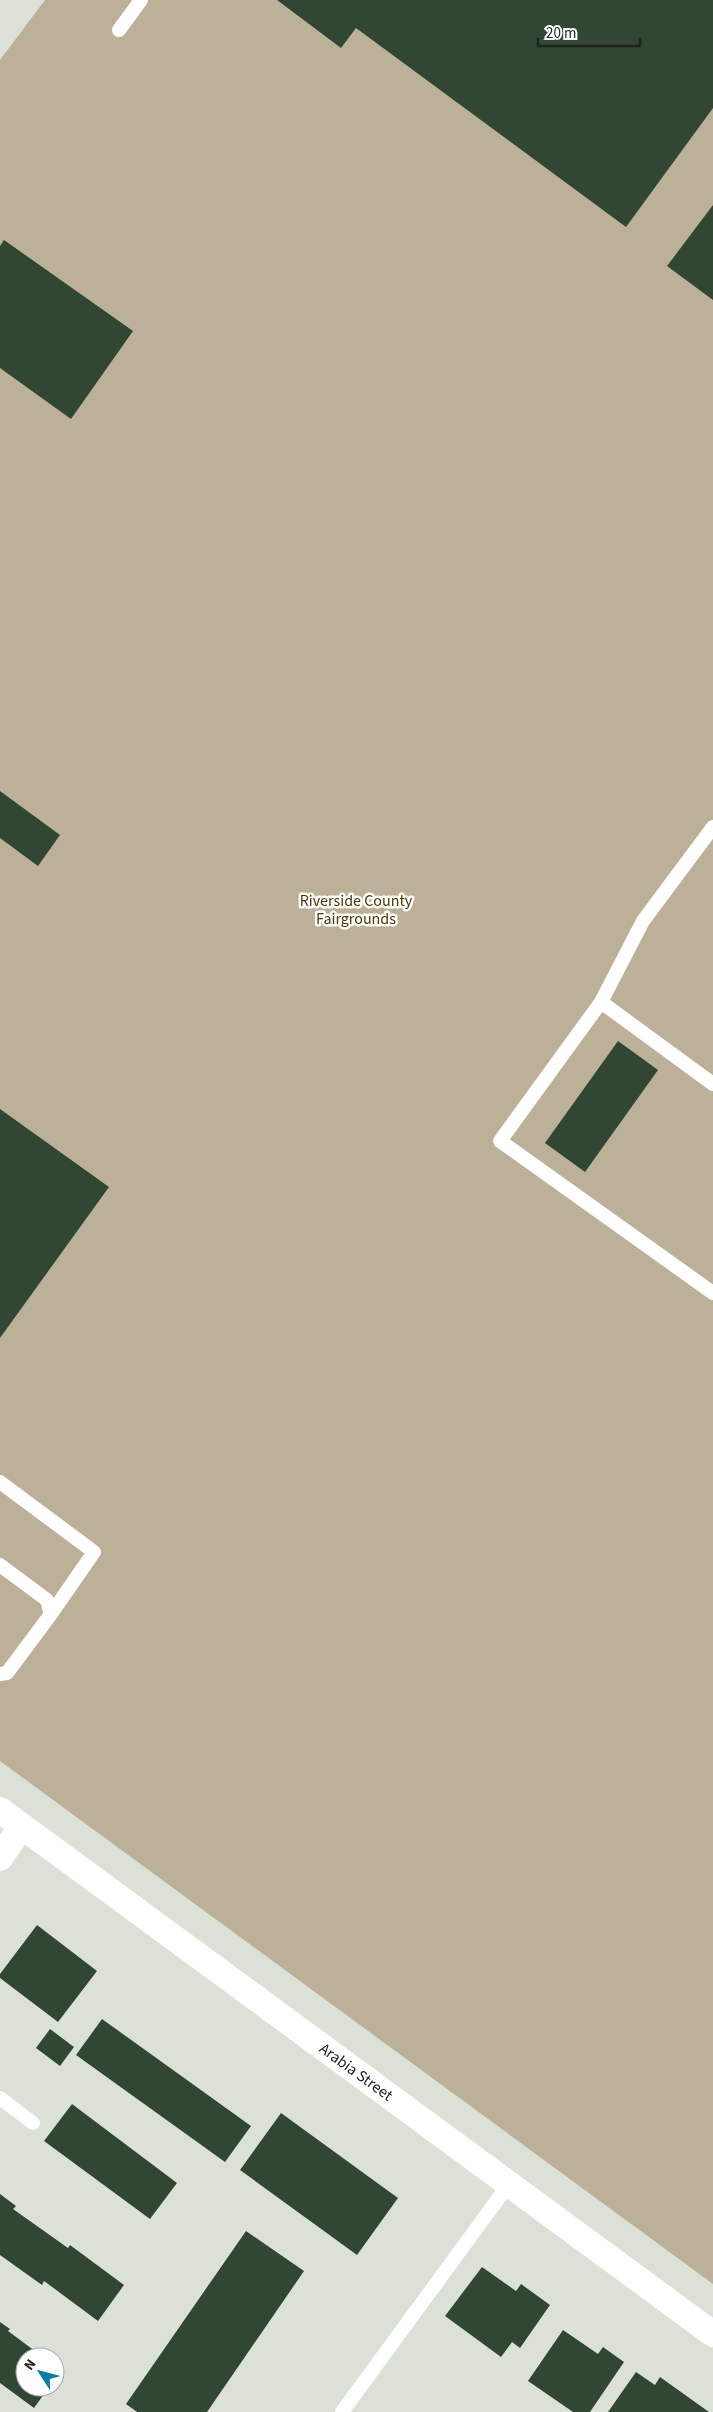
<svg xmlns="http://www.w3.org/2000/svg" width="713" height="2412" viewBox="0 0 713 2412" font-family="'Source Sans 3',sans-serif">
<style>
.green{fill:#bcb198}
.building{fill:#314734}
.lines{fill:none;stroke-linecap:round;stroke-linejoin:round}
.lane{stroke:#fff;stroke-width:14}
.street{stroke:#fff;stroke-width:26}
.labels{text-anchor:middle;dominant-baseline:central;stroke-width:5;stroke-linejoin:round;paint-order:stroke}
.park-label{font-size:16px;fill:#4c3800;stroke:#fff}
.street-label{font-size:16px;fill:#20221f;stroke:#fff}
</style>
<rect width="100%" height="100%" fill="#dce1d7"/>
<path class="green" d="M45,0H713V2284L0,1761V60Z"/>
<path class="building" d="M277,0H713V108L626,227L356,28L341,48Z
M713,205V300L667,266Z
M4,240L133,331L71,419L0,368V246Z
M0,791L60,835L38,866L0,838Z
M618,1041L658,1070L585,1172L545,1143Z
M0,1109L109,1187L0,1338Z
M37,1925L97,1971L58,2022L0,1978V1974Z
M102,2019L251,2126L225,2162L76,2055Z
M50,2029L74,2047L60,2066L36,2048Z
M72,2104L177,2183L150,2219L44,2141Z
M281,2113L398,2198L357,2255L240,2170Z
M0,2194L16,2206L13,2209L68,2248L70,2245L124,2285L98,2321L44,2281L42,2285L0,2255Z
M246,2231L304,2271L207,2412H137L126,2404Z
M482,2267L516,2291L521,2284L550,2305L520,2348L512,2342L501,2357L445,2316Z
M0,2322L10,2329L8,2331L43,2357H25V2387H49L34,2408L0,2383Z
M563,2330L598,2354L603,2347L624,2362L590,2412H573L528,2381Z
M636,2372L655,2385L660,2377L709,2412H608Z"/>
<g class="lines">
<path class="lane" d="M119,30L141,0
M713,827L643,921L601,1002L500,1141L713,1293
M601,1002L713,1084
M0,1482L94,1552L51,1614
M0,1565L47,1600L51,1614L7,1673L0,1674
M0,2098L33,2123
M342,2412L509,2184"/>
<path class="street" d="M0,1810L713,2334
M0,1858L22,1826"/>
</g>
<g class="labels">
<g class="park-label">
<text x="356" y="901">Riverside County<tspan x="356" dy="18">Fairgrounds</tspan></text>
</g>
<g class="street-label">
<text transform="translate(356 2072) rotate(36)">Arabia Street</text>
</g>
</g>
<g transform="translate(40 2372) rotate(306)"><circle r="24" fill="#ffffff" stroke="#a6a7a5"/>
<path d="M0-4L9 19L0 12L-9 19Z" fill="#077ca4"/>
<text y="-8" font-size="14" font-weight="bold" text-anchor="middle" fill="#20221f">N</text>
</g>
<path d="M538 38v8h102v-8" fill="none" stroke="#20221f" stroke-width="2.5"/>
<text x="546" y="38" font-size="15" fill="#20221f" stroke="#ffffff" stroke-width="4" paint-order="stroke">20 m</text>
</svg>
